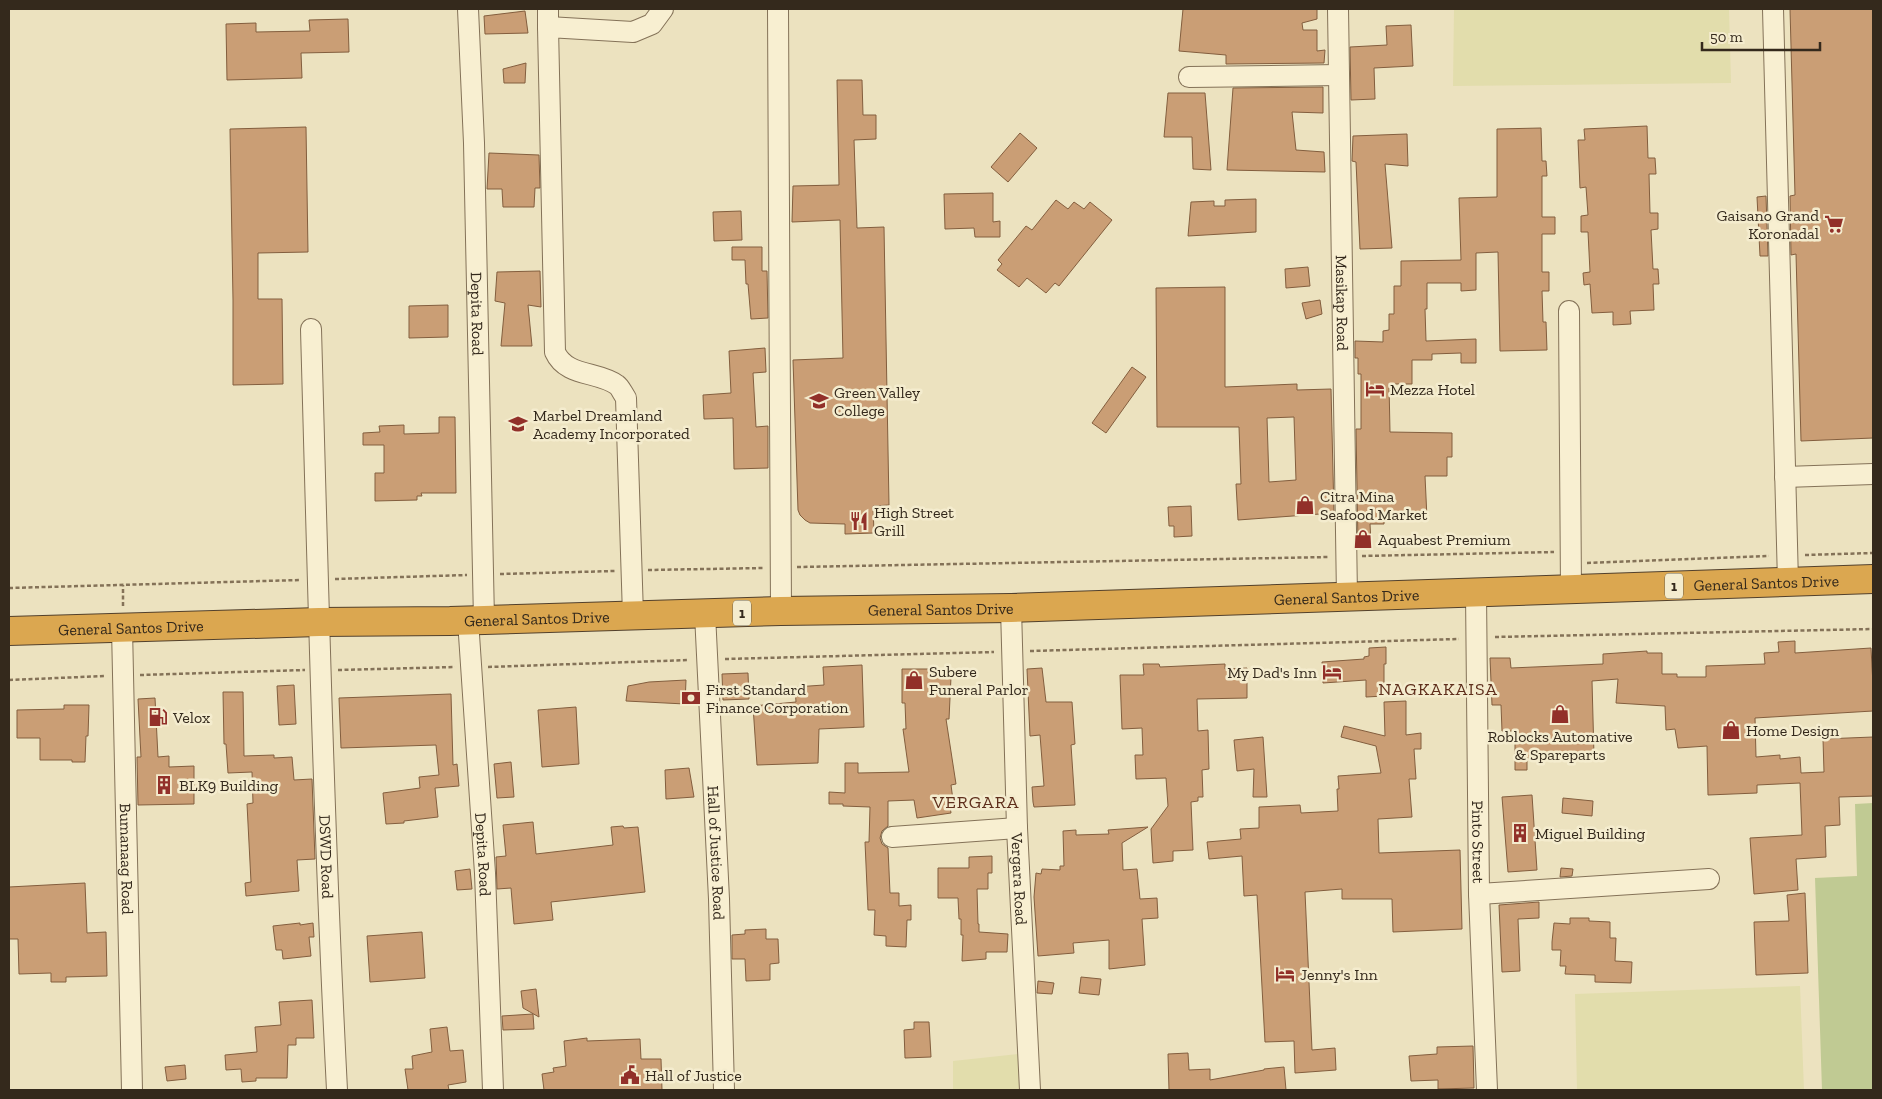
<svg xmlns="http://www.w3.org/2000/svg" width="1882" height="1099" viewBox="0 0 1882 1099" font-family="'Zilla Slab',serif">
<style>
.farmland{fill:#e2ddac}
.green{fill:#c0ca93}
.building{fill:#ca9e75;stroke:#835e3e;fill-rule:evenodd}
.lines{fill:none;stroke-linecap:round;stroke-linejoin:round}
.minor-casing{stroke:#847258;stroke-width:22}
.highway-casing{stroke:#52402c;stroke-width:30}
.path{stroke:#847258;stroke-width:2.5;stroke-dasharray:4 2.5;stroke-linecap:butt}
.minor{stroke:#f8efd1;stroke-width:20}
.highway{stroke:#dba750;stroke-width:28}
.labels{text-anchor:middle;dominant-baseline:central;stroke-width:5;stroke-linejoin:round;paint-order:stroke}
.shield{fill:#f4ecce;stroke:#6e6451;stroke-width:1}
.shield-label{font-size:15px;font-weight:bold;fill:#34291c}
.poi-label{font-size:16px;fill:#34291c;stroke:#f4ecce;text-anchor:start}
.street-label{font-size:16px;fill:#34291c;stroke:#f4ecce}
.neighbourhood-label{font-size:18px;letter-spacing:1px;fill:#5f2f1c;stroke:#f4ecce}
</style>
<rect width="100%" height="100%" fill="#ece2bf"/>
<path class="farmland" d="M1454,9H1729L1731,83L1453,86Z
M1800,986L1804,1090H1577L1575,994Z
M1037,1052L1039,1090H953V1061Z"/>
<path class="green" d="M1873,803V1090H1822L1815,878L1857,876L1855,804Z"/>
<path class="building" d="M1183,9H1317V19L1302,23L1303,30H1317V51L1325,50L1324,63L1226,64V55L1179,51Z
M1790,9H1873V438L1801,441L1796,254L1791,255L1790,196L1795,195Z
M525,11L528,33L485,34L484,16Z
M348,19L349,52L301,53L302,78L227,80L226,24L256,23V32L310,31L309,20Z
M1411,25L1413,66L1374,68L1375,99L1351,100L1350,47L1387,45L1386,26Z
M526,63L525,83H504L503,69Z
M837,80H862L863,115H876V139L854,140L857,228L884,227L889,505L873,506L874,533L845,534V524L810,523L805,520L800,515L798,510L793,360L843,358L840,220L792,222L793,186L839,185Z
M1323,87V113L1292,112L1296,150L1324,152L1325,172L1227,170L1233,88Z
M1168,93H1205L1211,170L1193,169L1192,137H1164Z
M1647,126L1648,158H1655L1656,174H1649L1650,213H1658V229L1651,230L1653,269H1658L1659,284H1653L1654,310L1630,311L1631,324L1613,325V312L1592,313L1590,284L1584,285L1583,273L1590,272L1588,232H1581V216L1588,215L1586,187L1580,188L1578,140H1585L1584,129Z
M306,127L308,252L258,253V299H282L283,384L233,385V300L230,129Z
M1541,128L1542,161H1546L1547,176H1542V217H1555V234H1542V272H1549V291H1542L1543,322H1546L1547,350L1500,351L1498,252L1476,253V290L1461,291V283H1427V309H1425L1426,341L1476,339V363H1461V353L1432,354V360H1412V384H1389L1390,432L1452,433V457H1447V476H1425L1427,518L1384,520V524H1370L1371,543L1358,544L1356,429H1361V374H1358V358H1355V341L1383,342V331L1389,330V314H1394V286H1401V261L1461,260L1459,198L1497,197V129Z
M1020,133L1037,148L1008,182L991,167Z
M1407,134L1408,166L1385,164L1392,248L1360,249L1356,162L1352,161L1353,136Z
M489,153L539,155L540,188H535L534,207H503L502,189H487Z
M993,193V222L1000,221V237H975L974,228L945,229L944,194Z
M1766,196L1768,256H1760L1757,197Z
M1256,199V232L1188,236L1191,202L1214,201V206H1225V200Z
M1056,200L1068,209L1074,202L1084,209L1090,202L1112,220L1059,286L1055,283L1046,293L1027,278L1019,287L997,270L1002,264L998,260L1026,226L1032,230Z
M741,211L742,240L714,241L713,212Z
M732,247H762V271H767L768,318L751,319L748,284H746L745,260H732Z
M1308,267L1310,286L1286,288L1285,269Z
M540,271L541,307L528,305L532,346H501L505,303L495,301L497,272Z
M1225,287V387L1297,384V390L1331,389L1334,513L1238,520L1236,484H1241L1239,427H1157L1156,288ZM1294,417L1296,480L1269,482L1267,418Z
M1320,300L1322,314L1306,319L1302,303Z
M448,305V337L409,338V306Z
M765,348L766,372L753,373L756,427L768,426V468L734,469L733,418L704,419L703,395L731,393L729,351Z
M1132,367L1146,377L1106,433L1092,423Z
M439,417H455L456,493H421L422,496H417V500L375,501V473H384V445H363V433L380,432L379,426L404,425V434L439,433Z
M1191,506L1192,536L1174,537V526H1169L1168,507Z
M1795,641V653L1871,648L1873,685V711L1755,718L1756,757L1780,755V759L1800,757L1801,773L1824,772L1823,739L1873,737V796L1839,797L1840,825L1825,826L1826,857L1796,859L1798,890L1754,894L1750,838L1802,835L1800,783L1757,785V793L1708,795L1707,746L1678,748L1675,729L1666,730L1665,706L1616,703L1618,679L1592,681L1594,756L1527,758V770H1515V731H1502L1501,705H1492L1490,658H1510L1511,668L1603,664V654L1647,651V653H1662V674H1677V677H1706V666L1765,664L1764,653L1779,652L1778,642Z
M1386,647V664H1384V696L1366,697V680L1323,683L1322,662L1364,659V657L1369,656V648Z
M1143,664H1159L1160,667L1225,664V669L1247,668V698L1197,699L1198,731L1208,730L1209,769L1202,770L1203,797H1198V801L1191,802L1193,850L1173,851V861L1153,863L1151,829L1168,806L1166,778L1136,779L1135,755H1143L1142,728L1122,729L1120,675H1144Z
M862,665L864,727L819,729L818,763L757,765L753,706L796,702L795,687L824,685L823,667Z
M1042,668L1046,702H1072L1075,744L1071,745L1075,805L1034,807L1033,802L1032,787L1044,786L1040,735L1030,736L1027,669Z
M902,669H933V677H951L949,719H946L956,784L951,785L953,800H949L951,813L917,818L914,800L888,801V826L882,831L880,838L882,844L888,848L890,893H899V906L911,905V920H907L906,947L886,946V936L874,935L875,910H868L865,842H869L870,807L843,806V804H829V792L845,793V763H858V773L909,772L903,729H906L905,703H902Z
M748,673L749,699L723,700L722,674Z
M686,680L685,704L626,701L628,686L649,682Z
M294,685L296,724L279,725L277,686Z
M223,692H243L244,756L274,755V758L292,757L294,780L312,779L315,859L297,860L299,891L246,896L245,883L251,882L247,804L253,803L252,772L228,773L226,744H224Z
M451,694L453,765L457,764L459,786L435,788L438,817L404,821V823L386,824L383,793L420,788L419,777L439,775L436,745L341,748L339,698Z
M155,698L158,757L169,756V767L194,766V804L138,805L137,757H141L138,699Z
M1406,701V735L1421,733V749H1414L1416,779H1409L1412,817L1378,819L1379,853L1460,850L1462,929L1393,932L1392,899H1342V889L1305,892L1312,1050L1335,1048L1336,1070L1295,1073L1294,1041L1265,1042L1257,895L1244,896L1242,856L1209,859L1207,842L1241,839L1240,829L1259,828V807L1300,805L1301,813L1338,811L1337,789H1339L1338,776L1381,773L1376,746L1341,737L1344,726L1385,736L1384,702Z
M64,705H89L88,736H86L85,762H72V760H40V738H17V710L64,709Z
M576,707L579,764L542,767L538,710Z
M1263,737L1267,797H1253L1254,769L1237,771L1234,740Z
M511,762L514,797L497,798L494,764Z
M689,768L694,797L666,799L665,770Z
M1532,795L1537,870L1508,872L1502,797Z
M1563,798L1593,801L1592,816L1562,813Z
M533,822L536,854L613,845L611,827L623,826L624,828L638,827L645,892L551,902L553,920L514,924L511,888L497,889L496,857L506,856L503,825Z
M1148,827L1122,843L1123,870L1137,869L1140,899L1157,898L1158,918L1142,919L1145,965L1109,969V940L1073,943L1074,953L1038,956L1034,897L1036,873L1041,874L1042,869L1060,870V866H1064L1063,831L1076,830V835L1109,834L1108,830Z
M992,856V873H988V889H977L978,924H979V932L1008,934L1007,952H986V959L962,961L963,935H961V919H959L958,898H938V868H969V857Z
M1561,868L1573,869L1572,876L1560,877Z
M470,869L472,889L457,890L455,871Z
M85,883L87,933L106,932L107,976L66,977V982H51V973L19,974L18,939H9V887Z
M1805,893L1808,973L1756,975L1754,922L1789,921L1787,895Z
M1539,902V918L1518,919L1520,971L1502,972L1499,905Z
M1570,918H1589V921L1610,922V938H1616L1615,961L1632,962L1631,983L1595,982V975L1565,974L1566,966H1560L1561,950H1552V942L1554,923L1570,924Z
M300,923V925L313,923L314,937H309L311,956L283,959L282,950H276L273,926Z
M766,929V939H778L779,963L770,964V980L746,981L745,959H732V935L745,934V930Z
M422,932L425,978L370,982L367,936Z
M1081,977L1101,979L1099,995L1079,993Z
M1038,981L1054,983L1052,994L1037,993Z
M536,989L539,1017L523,1008L521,991Z
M312,1000L314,1038H296V1045H288L287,1078H256V1081L242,1082L241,1069L226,1070L225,1055L257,1052L255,1027L281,1025L279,1002Z
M533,1014L534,1029L503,1030L502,1016Z
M914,1022H929L931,1057L905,1058L904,1030L914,1029Z
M447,1027L450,1051L463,1050L466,1082L448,1085L449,1090H408L405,1069H413L412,1056L432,1052L430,1029Z
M587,1038V1041L640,1039L641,1059H661L662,1090H544L542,1074L554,1072L553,1068L566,1066L564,1041Z
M1473,1046L1474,1088L1438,1089V1080L1411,1081L1409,1056L1437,1054V1047Z
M1188,1053L1189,1070L1210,1069V1080L1264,1070V1069L1284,1067L1286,1090H1169L1168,1054Z
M185,1065L186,1079L167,1081L165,1067Z"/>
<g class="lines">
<g class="minor-casing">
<g id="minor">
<path id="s1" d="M468,9L474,143L484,620"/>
<path d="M778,9L781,611"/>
<path id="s2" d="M1338,9L1347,597"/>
<path d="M1773,9L1788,582"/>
<path d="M548,27V9"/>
<path d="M1189,77L1339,75"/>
<path d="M1569,311L1571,590"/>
<path id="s3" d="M311,329C318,583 324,837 337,1090"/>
<path d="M1785,477L1873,474"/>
<path id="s4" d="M1476,593L1479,894L1487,1090"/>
<path id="s5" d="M1011,608L1017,828L1030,1090"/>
<path id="s6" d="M705,614L719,899L724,1090"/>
<path d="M633,615L626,398C623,394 620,387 617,385C598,371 566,377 555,352L548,27L633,32L652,24L663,9"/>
<path id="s7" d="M468,620L485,873L493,1090"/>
<path id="s8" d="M122,628L132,1090"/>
<path d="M892,837L1017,828"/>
<path d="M1479,894L1709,879"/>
</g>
</g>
<g class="highway-casing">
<g id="highway">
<path id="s9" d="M9,631L319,622L450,621L781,611L1011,608L1873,579"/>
</g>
</g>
<path class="path" d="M1805,555L1873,553
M1362,556L1554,552
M1587,563L1769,556
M797,567L1329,557
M648,570L764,568
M500,574L615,571
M335,579L467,575
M9,588L300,580
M123,606V585
M1495,637L1873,629
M1030,651L1459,639
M725,659L994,652
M488,667L689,660
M338,670L455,667
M140,675L305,670
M9,680L105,676"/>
<use href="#minor" class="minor"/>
<use href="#highway" class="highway"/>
</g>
<defs>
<g id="supermarket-bare" transform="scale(1.5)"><path d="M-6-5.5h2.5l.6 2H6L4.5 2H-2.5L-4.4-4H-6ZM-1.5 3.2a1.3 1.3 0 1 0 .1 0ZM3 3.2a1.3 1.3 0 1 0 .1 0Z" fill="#923029" stroke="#f4ecce" stroke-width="2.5" paint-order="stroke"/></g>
<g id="hotel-bare" transform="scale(1.5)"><path d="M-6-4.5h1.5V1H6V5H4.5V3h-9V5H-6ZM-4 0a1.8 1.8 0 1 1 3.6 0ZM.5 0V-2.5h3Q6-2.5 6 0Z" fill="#923029" stroke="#f4ecce" stroke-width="2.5" paint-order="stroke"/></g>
<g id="university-bare" transform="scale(1.5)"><path d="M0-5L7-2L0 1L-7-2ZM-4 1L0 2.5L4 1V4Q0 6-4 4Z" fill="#923029" stroke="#f4ecce" stroke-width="2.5" paint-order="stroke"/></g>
<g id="school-bare" transform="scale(1.5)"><path d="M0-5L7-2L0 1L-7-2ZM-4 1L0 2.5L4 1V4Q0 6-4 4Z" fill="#923029" stroke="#f4ecce" stroke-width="2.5" paint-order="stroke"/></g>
<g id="shop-bare" transform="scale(1.5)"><path d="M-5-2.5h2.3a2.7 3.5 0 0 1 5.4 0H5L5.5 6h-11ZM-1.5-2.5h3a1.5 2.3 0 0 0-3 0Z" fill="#923029" stroke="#f4ecce" stroke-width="2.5" paint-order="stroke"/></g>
<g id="restaurant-bare" transform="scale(1.5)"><path d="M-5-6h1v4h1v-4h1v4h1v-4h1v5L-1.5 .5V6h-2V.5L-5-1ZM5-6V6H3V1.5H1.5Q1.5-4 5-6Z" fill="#923029" stroke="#f4ecce" stroke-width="2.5" paint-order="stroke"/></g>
<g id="bank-bare" transform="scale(1.5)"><path d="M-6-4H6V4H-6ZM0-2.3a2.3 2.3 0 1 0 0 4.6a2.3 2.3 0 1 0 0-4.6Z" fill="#923029" stroke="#f4ecce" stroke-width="2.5" paint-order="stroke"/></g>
<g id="fuel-bare" transform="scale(1.5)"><path d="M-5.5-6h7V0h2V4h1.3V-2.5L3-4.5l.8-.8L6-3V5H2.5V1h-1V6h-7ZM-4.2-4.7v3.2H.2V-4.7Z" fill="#923029" stroke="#f4ecce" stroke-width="2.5" paint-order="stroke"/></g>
<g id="building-bare" transform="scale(1.5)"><path d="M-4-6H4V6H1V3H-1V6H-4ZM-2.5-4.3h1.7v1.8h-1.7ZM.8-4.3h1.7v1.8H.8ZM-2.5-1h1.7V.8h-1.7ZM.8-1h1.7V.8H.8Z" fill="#923029" stroke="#f4ecce" stroke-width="2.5" paint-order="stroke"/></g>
<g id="civic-bare" transform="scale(1.5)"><path d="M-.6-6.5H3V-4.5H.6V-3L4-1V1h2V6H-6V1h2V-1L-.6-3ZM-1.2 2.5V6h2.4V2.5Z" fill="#923029" stroke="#f4ecce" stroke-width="2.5" paint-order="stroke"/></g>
</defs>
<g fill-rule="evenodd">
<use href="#supermarket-bare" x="1834" y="224"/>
<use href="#hotel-bare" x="1375" y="389"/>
<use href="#university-bare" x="819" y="401"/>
<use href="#school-bare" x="518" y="424"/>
<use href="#shop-bare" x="1305" y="505"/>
<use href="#restaurant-bare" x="859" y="521"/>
<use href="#shop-bare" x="1363" y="539"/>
<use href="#hotel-bare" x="1332" y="672"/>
<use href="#shop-bare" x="914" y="680"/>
<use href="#bank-bare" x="691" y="698"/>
<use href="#shop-bare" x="1560" y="714"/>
<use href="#fuel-bare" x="158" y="717"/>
<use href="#shop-bare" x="1731" y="730"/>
<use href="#building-bare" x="164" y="785"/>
<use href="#building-bare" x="1520" y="833"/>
<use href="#hotel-bare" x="1285" y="974"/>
<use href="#civic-bare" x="630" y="1075"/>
</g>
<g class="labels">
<g class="shield">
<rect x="1665" y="573.5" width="18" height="25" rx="4"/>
<rect x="733" y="600.5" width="18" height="25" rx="4"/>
</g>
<g class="shield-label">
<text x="1674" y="586">1</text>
<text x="742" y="613">1</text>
</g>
<g class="poi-label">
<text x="1819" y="215" text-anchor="end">Gaisano Grand<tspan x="1819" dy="18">Koronadal</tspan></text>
<text x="1390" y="389">Mezza Hotel</text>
<text x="834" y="392">Green Valley<tspan x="834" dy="18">College</tspan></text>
<text x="533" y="415">Marbel Dreamland<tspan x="533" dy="18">Academy Incorporated</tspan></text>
<text x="1320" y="496">Citra Mina<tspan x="1320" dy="18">Seafood Market</tspan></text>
<text x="874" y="512">High Street<tspan x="874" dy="18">Grill</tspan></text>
<text x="1378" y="539">Aquabest Premium</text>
<text x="929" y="671">Subere<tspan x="929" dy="18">Funeral Parlor</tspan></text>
<text x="1317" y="672" text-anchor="end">My Dad's Inn</text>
<text x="706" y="689">First Standard<tspan x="706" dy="18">Finance Corporation</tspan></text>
<text x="173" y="717">Velox</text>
<text x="1746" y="730">Home Design</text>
<text x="1560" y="736" text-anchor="middle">Roblocks Automative<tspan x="1560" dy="18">&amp; Spareparts</tspan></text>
<text x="179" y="785">BLK9 Building</text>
<text x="1535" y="833">Miguel Building</text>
<text x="1300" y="974">Jenny's Inn</text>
<text x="645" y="1075">Hall of Justice</text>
</g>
<g class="street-label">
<text stroke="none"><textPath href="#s2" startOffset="294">Masikap Road</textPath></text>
<text stroke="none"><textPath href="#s1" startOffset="305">Depita Road</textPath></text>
<text stroke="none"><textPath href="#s9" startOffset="1758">General Santos Drive</textPath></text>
<text stroke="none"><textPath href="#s9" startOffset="1338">General Santos Drive</textPath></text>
<text stroke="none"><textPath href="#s9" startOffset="932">General Santos Drive</textPath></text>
<text stroke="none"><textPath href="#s9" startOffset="528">General Santos Drive</textPath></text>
<text stroke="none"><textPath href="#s9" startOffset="122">General Santos Drive</textPath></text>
<text stroke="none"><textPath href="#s4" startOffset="249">Pinto Street</textPath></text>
<text stroke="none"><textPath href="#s6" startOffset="239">Hall of Justice Road</textPath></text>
<text stroke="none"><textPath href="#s7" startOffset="235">Depita Road</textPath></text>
<text stroke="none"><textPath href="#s3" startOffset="528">DSWD Road</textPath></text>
<text stroke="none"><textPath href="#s8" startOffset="231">Bumanaag Road</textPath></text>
<text stroke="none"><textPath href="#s5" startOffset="271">Vergara Road</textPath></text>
</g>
<g class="neighbourhood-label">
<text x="1438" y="689">NAGKAKAISA</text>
<text x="976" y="802">VERGARA</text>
</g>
</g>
<rect width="1882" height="1099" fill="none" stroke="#34291c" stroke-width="20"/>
<path d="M1702 42v8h118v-8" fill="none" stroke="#34291c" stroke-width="2.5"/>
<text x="1710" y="42" font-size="15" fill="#34291c" stroke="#f4ecce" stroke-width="4" paint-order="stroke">50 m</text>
</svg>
